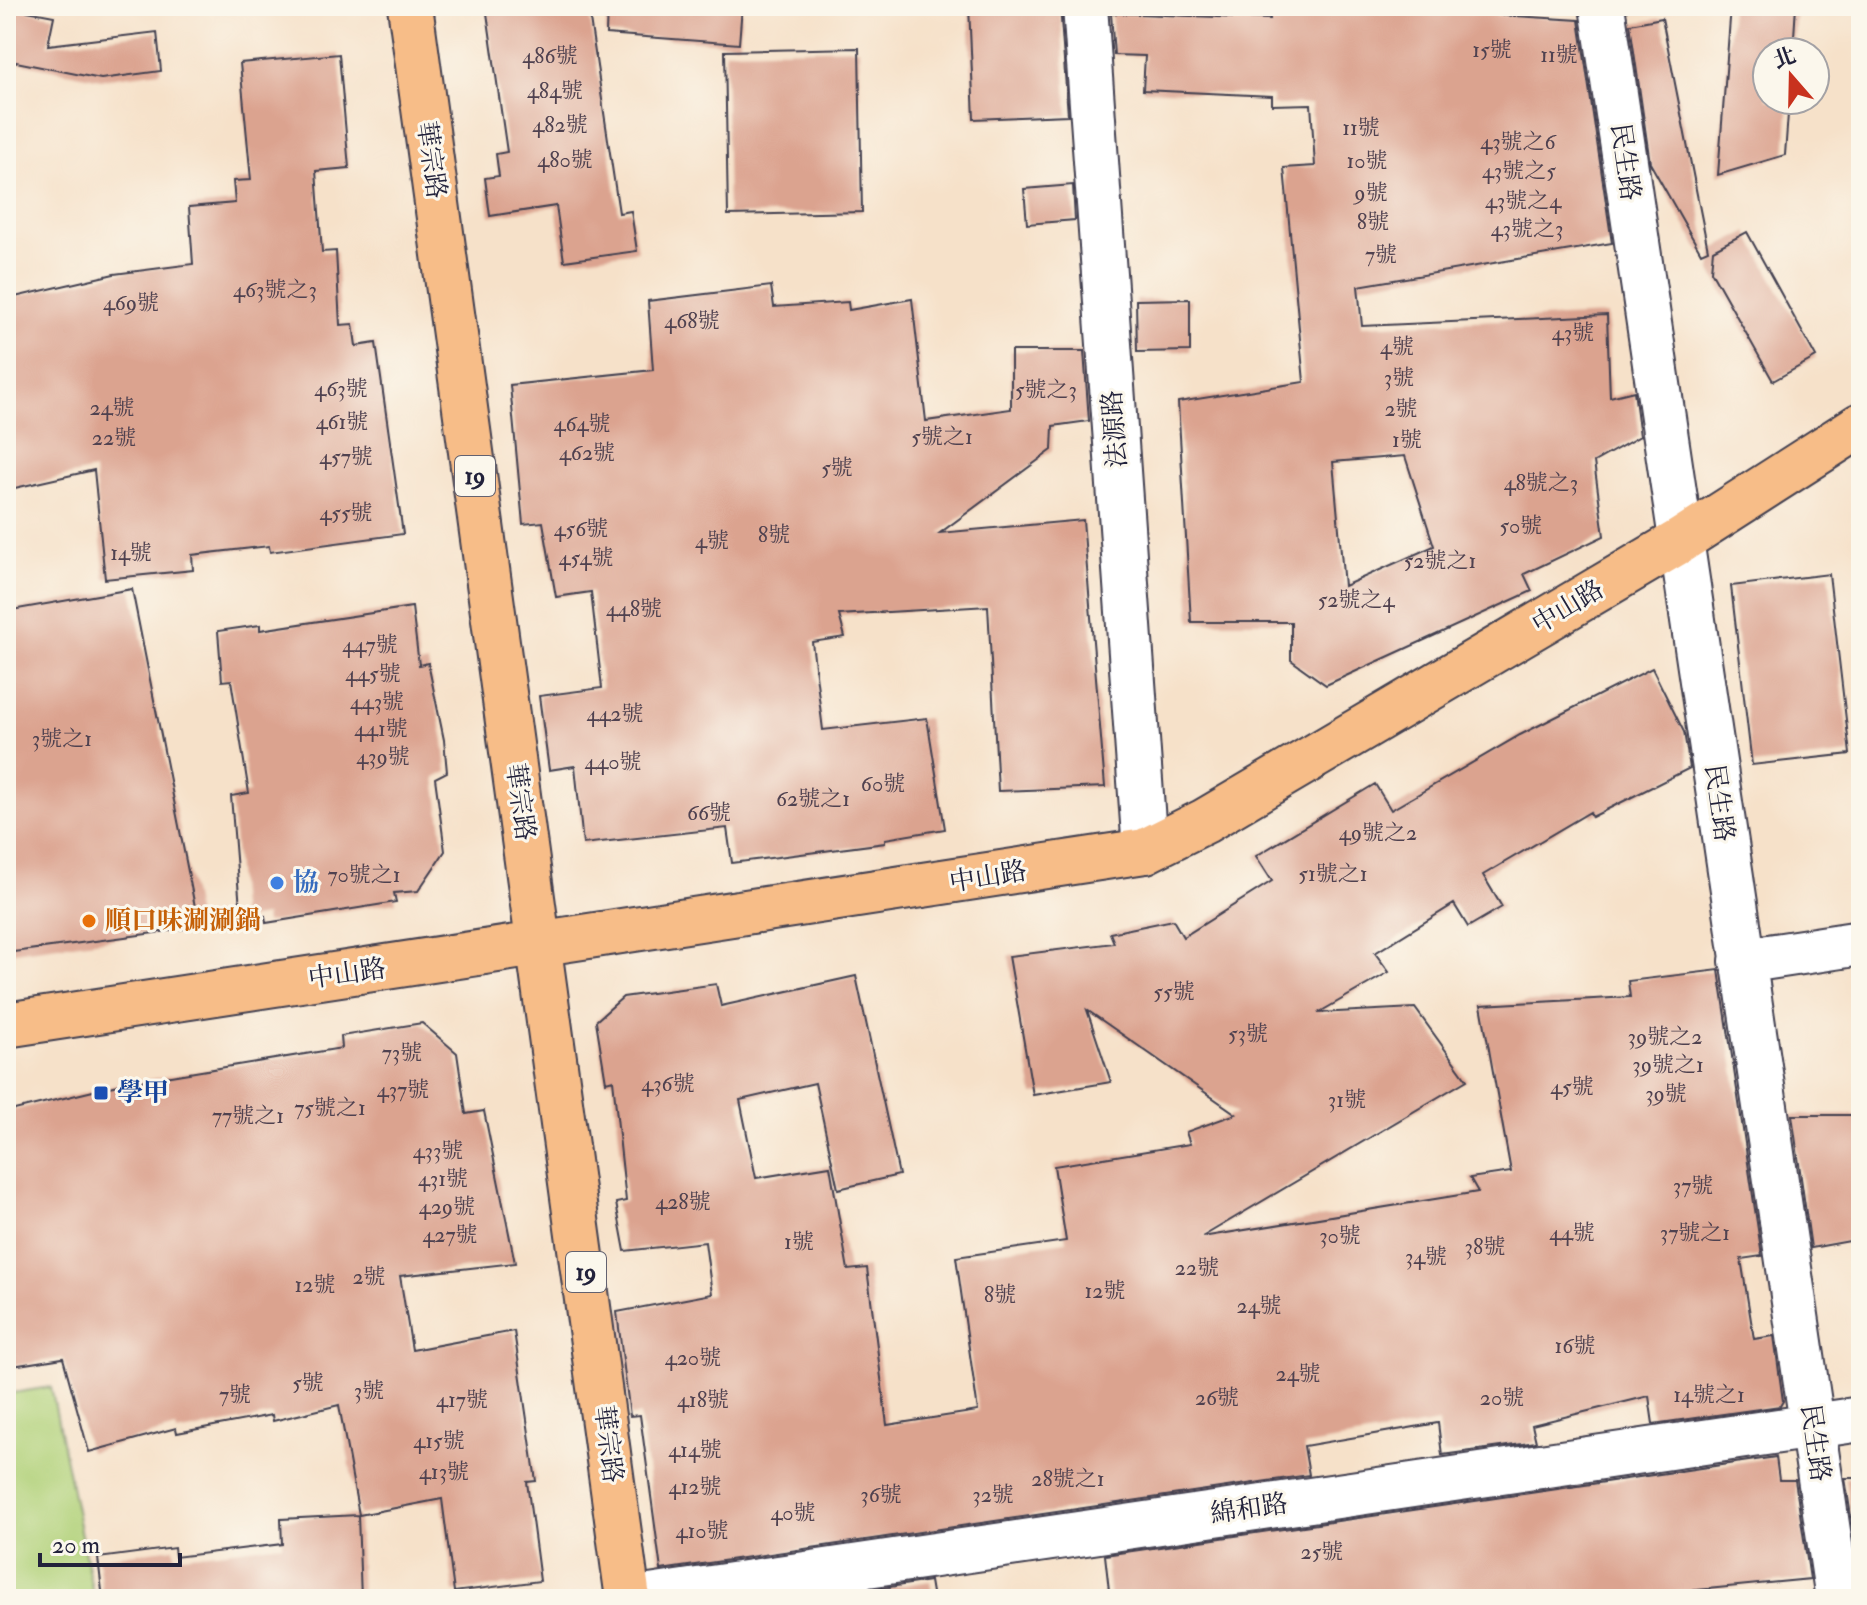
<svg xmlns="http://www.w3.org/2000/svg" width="1867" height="1605" viewBox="0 0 1867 1605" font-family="'IM FELL Double Pica','Noto Serif TC',serif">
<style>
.green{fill:#b1d179;stroke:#6a7a5a;stroke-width:2}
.building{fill:#dba38f;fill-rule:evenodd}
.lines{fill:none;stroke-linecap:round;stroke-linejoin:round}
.minor-casing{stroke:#423f50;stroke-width:48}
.major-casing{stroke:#423f50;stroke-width:48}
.minor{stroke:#fff;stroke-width:44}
.major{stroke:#f7bd88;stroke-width:44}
.shop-dot{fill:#3f7fe0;stroke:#fbf7ec;stroke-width:3}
.food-dot{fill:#e8710a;stroke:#fbf7ec;stroke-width:3}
.transit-dot{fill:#1a4fb4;stroke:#fbf7ec;stroke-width:3}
.labels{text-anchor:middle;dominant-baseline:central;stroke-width:6;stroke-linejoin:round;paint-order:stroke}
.number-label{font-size:22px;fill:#504250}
.shield{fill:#fbf7ec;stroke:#636270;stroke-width:2}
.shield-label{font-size:24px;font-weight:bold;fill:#22223b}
.street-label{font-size:26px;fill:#22223b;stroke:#fbf7ec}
.shop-label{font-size:26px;font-weight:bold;fill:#366cbe;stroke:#fbf7ec;text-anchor:start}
.food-label{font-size:26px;font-weight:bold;fill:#c56008;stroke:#fbf7ec;text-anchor:start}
.transit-label{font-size:26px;font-weight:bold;fill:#164399;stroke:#fbf7ec;text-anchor:start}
</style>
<rect width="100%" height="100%" fill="#fbf7ec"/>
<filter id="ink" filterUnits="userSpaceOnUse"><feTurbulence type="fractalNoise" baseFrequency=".0125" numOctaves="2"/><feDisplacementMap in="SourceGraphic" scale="16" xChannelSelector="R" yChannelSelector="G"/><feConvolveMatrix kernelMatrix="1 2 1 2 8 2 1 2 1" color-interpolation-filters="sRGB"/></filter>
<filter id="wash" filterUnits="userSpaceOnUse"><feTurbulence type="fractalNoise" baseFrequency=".006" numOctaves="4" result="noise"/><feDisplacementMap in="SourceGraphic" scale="32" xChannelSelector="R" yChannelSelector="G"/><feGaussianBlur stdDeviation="1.8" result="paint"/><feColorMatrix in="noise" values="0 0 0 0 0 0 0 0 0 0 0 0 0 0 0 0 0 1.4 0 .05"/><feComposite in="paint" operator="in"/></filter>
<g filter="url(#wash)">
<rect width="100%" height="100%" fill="#f6e1c9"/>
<path class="green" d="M51,1387L94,1599H6V1394Z"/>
<g id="blocks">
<path class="building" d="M486,6H588L619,213L631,211L637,251L564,261L556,206L490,216L485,178L499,176L496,154L507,152Z
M607,6H742L739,44L606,34Z
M969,6H1060L1068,115L974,119Z
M1404,6V9L1579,20L1612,243L1358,286L1362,326L1607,315L1610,397L1634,391L1640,436L1594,462L1604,536L1524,574L1532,591L1326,685L1291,660V622H1191L1178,402L1304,382L1284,168L1315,166L1311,104L1272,105V96L1143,90L1145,56L1114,55L1111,13L1270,19L1269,8ZM1405,456L1434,546L1344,586L1333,462Z
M1731,6H1796L1793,52H1767V100H1789L1785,155L1718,175Z
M6,7L54,16L48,45L157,32L161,71L101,79L6,60Z
M1662,18L1708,250L1701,253L1650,163L1630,24Z
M859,48L862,212L728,215L725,51Z
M339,54L349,168L316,171L322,252L336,251L340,325L353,324L356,346L376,343L403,534L270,552L269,546L192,555L193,570L105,579L94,470L6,490V299L114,274L193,264L189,207L235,203L233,181L251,180L240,63Z
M1073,185L1075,220L1027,224L1024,189Z
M1747,232L1816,357L1773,381L1711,271L1713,250Z
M771,286L774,307L848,302L849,310L912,299L926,421L1011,409V351H1084L1089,421L1053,426L1052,450L940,533L1083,520L1105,787L998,791L988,606L839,615L845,637L812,642L823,730L927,718L945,829L885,839V843L732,863L727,828L583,844L575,766L549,770L539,696L602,688L591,592L556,597L543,522L523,524L510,385L653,370L648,301Z
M1190,299V351L1137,352L1136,300Z
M1829,574L1850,754L1752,765L1731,586Z
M132,589L199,927L6,953V611Z
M412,607L419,665L428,663L444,740L447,772L435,778L445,851L418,891L394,893L396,902L266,923L265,916L241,920L231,796L249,793L231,680L222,681L218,631L260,625V630Z
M1652,668L1684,732L1690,768L1592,817L1590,812L1483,875L1502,907L1468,927L1454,904L1375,953L1389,972L1318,1013L1415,1008L1467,1080L1202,1237L1478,1192L1470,1178L1511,1172L1481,1005L1630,997L1628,981L1719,970L1762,1256L1741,1259L1754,1339L1774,1336L1783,1401L1780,1406L1653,1424L1649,1396L1532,1425L1536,1442L1442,1455L1438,1423L1304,1446L1309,1475L661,1570L640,1415L630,1416L617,1312L712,1294L705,1242L625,1251L616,1203L626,1201L613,1080L606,1082L596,1021L623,997L716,984L721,1006L856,976L899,1175L838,1189L815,1083L740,1100L756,1178L830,1166L848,1270L867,1268L887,1425L978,1411L956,1257L1066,1241L1054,1166L1190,1144L1186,1132L1236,1114L1087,1010L1111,1082L1033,1095L1009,956L1114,943L1110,933L1173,920L1183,937L1272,881L1256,856L1375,784L1391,810L1520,735Z
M422,1023L457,1053L466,1114L484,1111L515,1263L400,1276L412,1350L514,1331L536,1481L527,1482L540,1581L454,1592L442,1499L359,1515L339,1405L273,1421L272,1415L177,1433L176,1428L89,1452L63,1358L6,1367V1112L122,1084L342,1048L341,1036Z
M1792,1115H1861V1239L1811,1248Z
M1776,1457L1779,1480H1795L1810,1579L1605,1599H1110L1105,1555Z
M1845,1478H1861V1574H1860Z
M358,1515L361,1599H103L98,1558L174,1548L175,1557L282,1544L281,1519Z
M930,1581L933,1599H808Z"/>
</g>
</g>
<g filter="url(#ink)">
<use href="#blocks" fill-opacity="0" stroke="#423f50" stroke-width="2"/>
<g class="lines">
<g class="minor-casing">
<path id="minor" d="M1085,6L1145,851
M1602,6L1838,1599
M1742,961L1861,943
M636,1599L1861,1419"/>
</g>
<g class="major-casing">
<path id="major" d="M410,6L628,1599
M6,1025L1145,851L1205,821L1680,541L1861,425"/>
</g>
<use href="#minor" class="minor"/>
<use href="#major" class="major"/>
</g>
</g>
<circle class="shop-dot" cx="277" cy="883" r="8"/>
<circle class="food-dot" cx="89" cy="921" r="8"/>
<rect class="transit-dot" x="93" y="1085" width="16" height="16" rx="4"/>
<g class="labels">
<g class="number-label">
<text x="1492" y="50">15號</text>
<text x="1559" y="55">11號</text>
<text x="550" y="56">486號</text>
<text x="555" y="91">484號</text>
<text x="560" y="125">482號</text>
<text x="1361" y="128">11號</text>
<text x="1518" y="142">43號之6</text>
<text x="565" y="160">480號</text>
<text x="1367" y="161">10號</text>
<text x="1519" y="171">43號之5</text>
<text x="1371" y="193">9號</text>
<text x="1523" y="201">43號之4</text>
<text x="1373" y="222">8號</text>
<text x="1527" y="229">43號之3</text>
<text x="1381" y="255">7號</text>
<text x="275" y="290">463號之3</text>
<text x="131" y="303">469號</text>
<text x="692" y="321">468號</text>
<text x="1573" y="333">43號</text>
<text x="1397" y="347">4號</text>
<text x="1399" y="378">3號</text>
<text x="341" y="389">463號</text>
<text x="1046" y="390">5號之3</text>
<text x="112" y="408">24號</text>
<text x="1401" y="409">2號</text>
<text x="342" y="422">461號</text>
<text x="582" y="424">464號</text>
<text x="942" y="437">5號之1</text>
<text x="114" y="438">22號</text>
<text x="1407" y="440">1號</text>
<text x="587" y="453">462號</text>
<text x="346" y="457">457號</text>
<text x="837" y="468">5號</text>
<text x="1541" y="483">48號之3</text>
<text x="346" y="513">455號</text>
<text x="1521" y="526">50號</text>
<text x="581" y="529">456號</text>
<text x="774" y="535">8號</text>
<text x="712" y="541">4號</text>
<text x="131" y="553">14號</text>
<text x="586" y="558">454號</text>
<text x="1440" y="561">52號之1</text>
<text x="1356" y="600">52號之4</text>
<text x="634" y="609">448號</text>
<text x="370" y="645">447號</text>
<text x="373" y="674">445號</text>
<text x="377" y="702">443號</text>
<text x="615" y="714">442號</text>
<text x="381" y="729">441號</text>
<text x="62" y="739">3號之1</text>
<text x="383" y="757">439號</text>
<text x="613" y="762">440號</text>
<text x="883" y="784">60號</text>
<text x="813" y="799">62號之1</text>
<text x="709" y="813">66號</text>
<text x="1378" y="833">49號之2</text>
<text x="1333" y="874">51號之1</text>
<text x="364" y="875">70號之1</text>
<text x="1174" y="992">55號</text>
<text x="1248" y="1034">53號</text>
<text x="1665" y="1037">39號之2</text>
<text x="402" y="1053">73號</text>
<text x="1668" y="1065">39號之1</text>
<text x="668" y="1084">436號</text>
<text x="1572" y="1087">45號</text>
<text x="403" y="1090">437號</text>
<text x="1666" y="1094">39號</text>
<text x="1347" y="1100">31號</text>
<text x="330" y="1108">75號之1</text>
<text x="248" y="1116">77號之1</text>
<text x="438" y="1151">433號</text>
<text x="443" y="1179">431號</text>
<text x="1693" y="1186">37號</text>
<text x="683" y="1202">428號</text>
<text x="447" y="1207">429號</text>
<text x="1572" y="1233">44號</text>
<text x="1695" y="1233">37號之1</text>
<text x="450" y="1235">427號</text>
<text x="1340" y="1236">30號</text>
<text x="799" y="1242">1號</text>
<text x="1485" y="1247">38號</text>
<text x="1426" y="1257">34號</text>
<text x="1197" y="1268">22號</text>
<text x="369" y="1277">2號</text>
<text x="315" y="1285">12號</text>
<text x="1105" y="1291">12號</text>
<text x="1000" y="1295">8號</text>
<text x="1259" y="1306">24號</text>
<text x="1575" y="1346">16號</text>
<text x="693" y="1358">420號</text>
<text x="1298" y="1374">24號</text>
<text x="308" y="1383">5號</text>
<text x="369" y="1391">3號</text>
<text x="235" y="1395">7號</text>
<text x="1709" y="1395">14號之1</text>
<text x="1217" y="1398">26號</text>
<text x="1502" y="1398">20號</text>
<text x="462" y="1400">417號</text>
<text x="703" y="1400">418號</text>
<text x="439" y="1441">415號</text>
<text x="695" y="1450">414號</text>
<text x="444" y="1472">413號</text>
<text x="1068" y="1479">28號之1</text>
<text x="695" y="1487">412號</text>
<text x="881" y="1495">36號</text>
<text x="993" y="1495">32號</text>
<text x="793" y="1513">40號</text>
<text x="702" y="1531">410號</text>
<text x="1322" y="1552">25號</text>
</g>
<g class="shield">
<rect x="455" y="456" width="40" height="40" rx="6"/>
<rect x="566" y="1252" width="40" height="40" rx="6"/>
</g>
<g class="shield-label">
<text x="475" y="476">19</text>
<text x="586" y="1272">19</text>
</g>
<g class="street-label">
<text transform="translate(431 160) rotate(82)">華宗路</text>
<text transform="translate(1625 162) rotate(82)">民生路</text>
<text transform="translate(1115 429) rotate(-94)">法源路</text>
<text transform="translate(1568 607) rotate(-31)">中山路</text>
<text transform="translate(520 802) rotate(82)">華宗路</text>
<text transform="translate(1719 803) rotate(82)">民生路</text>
<text transform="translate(988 877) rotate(-9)">中山路</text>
<text transform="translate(347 974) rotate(-8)">中山路</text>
<text transform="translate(1815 1443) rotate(82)">民生路</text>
<text transform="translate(608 1444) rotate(83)">華宗路</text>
<text transform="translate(1249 1509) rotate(-8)">綿和路</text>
</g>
<g class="shop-label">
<text x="293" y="883">協</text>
</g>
<g class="food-label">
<text x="105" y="921">順口味涮涮鍋</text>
</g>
<g class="transit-label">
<text x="117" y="1093">學甲</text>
</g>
</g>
<rect width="1867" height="1605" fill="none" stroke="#fbf7ec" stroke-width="32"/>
<g transform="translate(1791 76) rotate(340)"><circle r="38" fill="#fbf7ec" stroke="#a4a2a5" stroke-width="2"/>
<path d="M0-6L14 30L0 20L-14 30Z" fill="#c8321e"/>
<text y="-12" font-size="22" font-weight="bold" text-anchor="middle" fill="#22223b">北</text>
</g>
<path d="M40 1553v12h140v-12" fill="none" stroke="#22223b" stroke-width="4"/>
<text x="52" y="1553" font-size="24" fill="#22223b" stroke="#fbf7ec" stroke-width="6" paint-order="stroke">20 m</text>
</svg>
